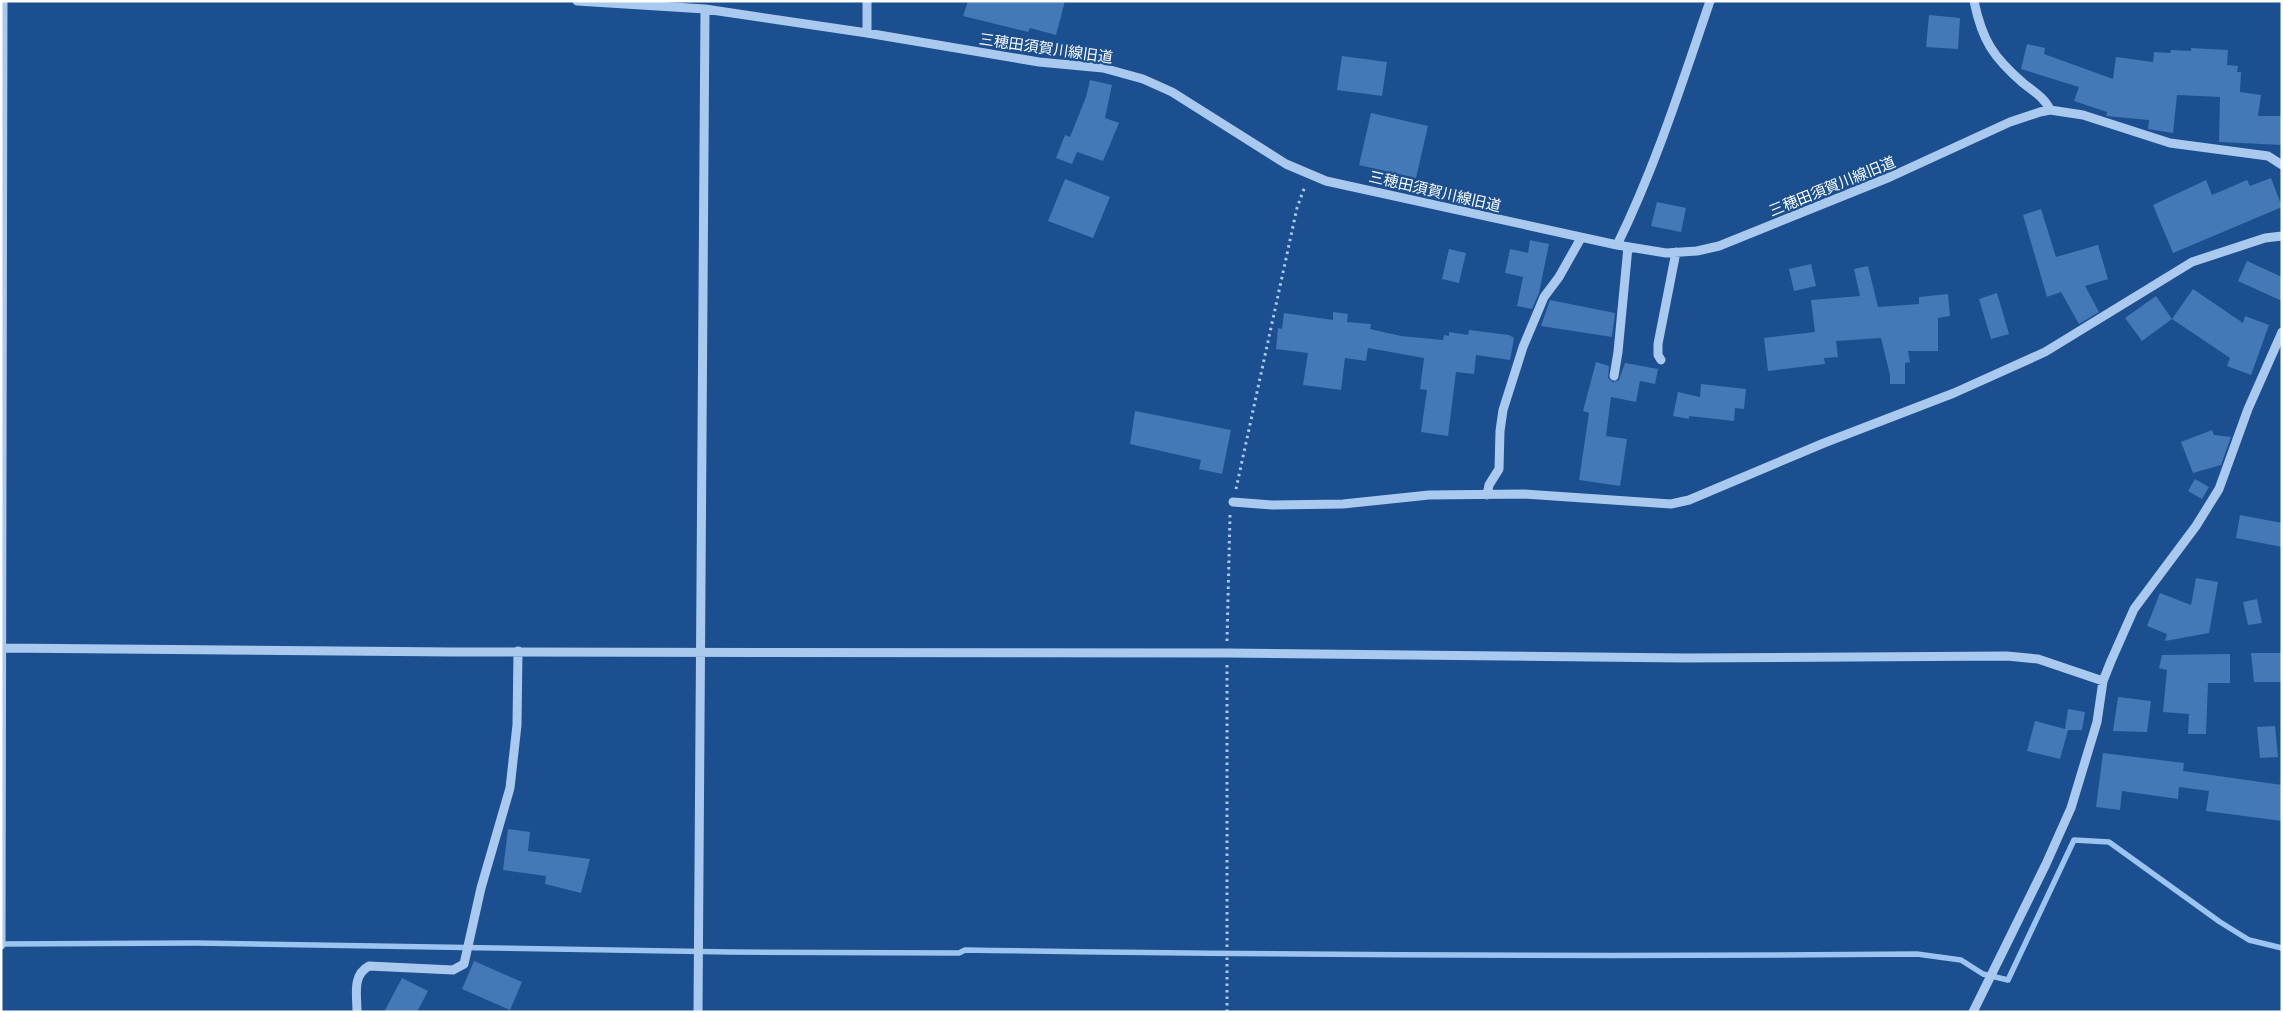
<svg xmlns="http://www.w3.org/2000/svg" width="2283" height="1013" viewBox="0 0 2283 1013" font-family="Inter,'Noto Sans JP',sans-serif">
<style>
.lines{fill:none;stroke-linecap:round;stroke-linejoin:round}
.stream{stroke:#9cc4f0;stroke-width:5.5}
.building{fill:#4478b7}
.path{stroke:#a9c9ee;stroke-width:3;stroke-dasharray:2.5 4;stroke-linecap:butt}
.minor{stroke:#a9c9ee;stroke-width:9}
.labels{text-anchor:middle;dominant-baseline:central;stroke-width:4.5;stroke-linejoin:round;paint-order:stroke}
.street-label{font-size:15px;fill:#fff;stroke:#1b4f8f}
</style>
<rect width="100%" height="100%" fill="#1b4f8f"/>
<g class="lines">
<path class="stream" d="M1,944L196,943L731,952L959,953L965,950C1282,955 1600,957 1917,954L1961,960L1983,974L2008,980L2074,840L2109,842L2220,922L2249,940L2282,948"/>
</g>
<path class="building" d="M968,1H1065L1056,35L1030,28L1028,32L963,16Z
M1929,15L1960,18L1958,49L1926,47Z
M2027,44L2045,48L2044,54L2113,79L2116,57L2153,62L2154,52L2170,53L2171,50L2191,51V48L2228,50L2227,65L2238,66L2237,72H2241L2240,92L2261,95L2258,116H2282V145L2219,142L2220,97L2177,95L2173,133L2148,129L2149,120L2106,116L2107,112L2074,101L2079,87L2021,69Z
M1342,56L1387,62L1382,96L1337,90Z
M1090,80L1112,85L1105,118L1119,123L1103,161L1077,152L1072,164L1056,158L1065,135L1070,137L1086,97Z
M1371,113L1428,126L1416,178L1359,165Z
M2271,178L2282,207L2173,253L2153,205L2206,180L2212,195L2247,180L2250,186Z
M1065,179L1110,197L1093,238L1048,221Z
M1657,202L1686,208L1681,232L1651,226Z
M2041,209L2056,257L2098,245L2108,279L2085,286L2099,312L2079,324L2061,292L2047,297L2023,215Z
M1530,240L1549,244L1539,293L1532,309L1517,306L1523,277L1505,273L1510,249L1528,253Z
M1449,249L1466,253L1459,283L1442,279Z
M2247,261L2282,277V301L2238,281Z
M1811,264L1816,286L1794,291L1789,269Z
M1868,266L1878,307L1919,304V297L1948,294L1950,316L1938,318V351H1908L1910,362L1905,363V384H1890V375L1881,338L1836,341L1838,357L1824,358L1825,364L1768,371L1764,338L1815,332L1811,300L1860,296L1854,269Z
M2193,289L2243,323L2245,316L2269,325L2251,375L2227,366L2230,358L2172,319Z
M1997,293L2009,334L1991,339L1979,299Z
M2156,296L2172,319L2142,341L2125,318Z
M1550,300L1615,313L1612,337L1541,326Z
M1333,312L1348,314L1347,322L1371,324L1370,329L1401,336L1443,340L1444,335L1449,336V332L1468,335L1469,330L1509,335L1514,338L1510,360L1476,355L1474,374L1456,372L1448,436L1421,432L1427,390L1420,389L1424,358L1368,348L1366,361L1345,358L1341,390L1303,385L1308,353L1276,349L1278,328L1282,329L1284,313L1333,320Z
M1596,362L1609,366L1608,378L1613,382L1619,380L1625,363L1658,369L1655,384L1640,381L1636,402L1611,397L1606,436L1627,439L1620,486L1579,480L1589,413L1583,411Z
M1701,384L1746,389L1744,409L1735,408L1734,421L1689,416V419L1673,416L1678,392L1700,397Z
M1135,411L1231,430L1222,474L1199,469L1201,460L1130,444Z
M2212,430L2214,435L2231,437L2221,465L2193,473L2181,442Z
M2195,479L2209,487L2202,499L2188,491Z
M2240,515L2282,523V547L2236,538Z
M2196,578L2218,582L2209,633L2165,641L2167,634L2147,626L2160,593L2191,605Z
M2257,599L2262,623L2248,625L2243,602Z
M2251,653H2282V682H2254Z
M2230,654V683H2208L2206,734H2188L2189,714L2163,712L2167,670L2159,668L2162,655Z
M2118,697L2151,701L2147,732L2113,731Z
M2068,709L2085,712L2082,730H2068L2060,759L2027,751L2035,721L2065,729Z
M2275,726L2278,757L2260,758L2257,727Z
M2103,753L2184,763L2183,771L2282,785V821L2206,811L2209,791L2179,787L2178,799L2122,791L2120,810L2096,807Z
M508,829L530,832L528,851L590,859L581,893L545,884L546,876L503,870Z
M474,961L522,982L510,1010L462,989Z
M402,978L428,991L417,1012H384Z"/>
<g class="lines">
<path class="path" d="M1236,489L1297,208L1305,186
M1227,641L1230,515
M1227,665V1012"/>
<path class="minor" d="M577,1L705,9L867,33L1039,62L1103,68L1143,79L1172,92L1286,164L1326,181L1617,245L1666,253L1697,251L1719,246L1890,177L2010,122L2040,112L2050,110L2083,115L2170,143L2268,156L2282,165
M1974,1C1982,40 1993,57 2023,83C2033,91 2045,98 2050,110
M867,33V1
M1617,245C1655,168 1682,83 1710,1
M1661,360L1658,355V344L1676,252
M1614,376L1618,352L1628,247
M1487,495L1489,485L1499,469L1500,431L1503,410L1523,347L1544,297L1559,277L1581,238
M1233,502L1272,505L1343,504L1429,495L1524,494L1671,504L1689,500L1824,443L1954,393L2045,352L2192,262L2265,238L2282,236
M1,648L453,652L1227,653L1685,658L2007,656L2038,659L2103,681
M1,945L3,1
M357,1012C357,995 352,975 369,966L453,970L464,964L481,888L510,788L517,725L518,651
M698,1012L705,9
M1973,1012L2046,864L2071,808L2097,722L2103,681L2111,661L2134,609L2196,526L2219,489L2248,409L2282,332"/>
</g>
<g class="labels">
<g class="street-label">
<text transform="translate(1046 48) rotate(8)">三穂田須賀川線旧道</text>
<text transform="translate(1832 186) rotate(-22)">三穂田須賀川線旧道</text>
<text transform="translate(1435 191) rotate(13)">三穂田須賀川線旧道</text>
</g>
</g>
<rect width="2283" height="1013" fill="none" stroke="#ffffff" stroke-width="5"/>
</svg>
